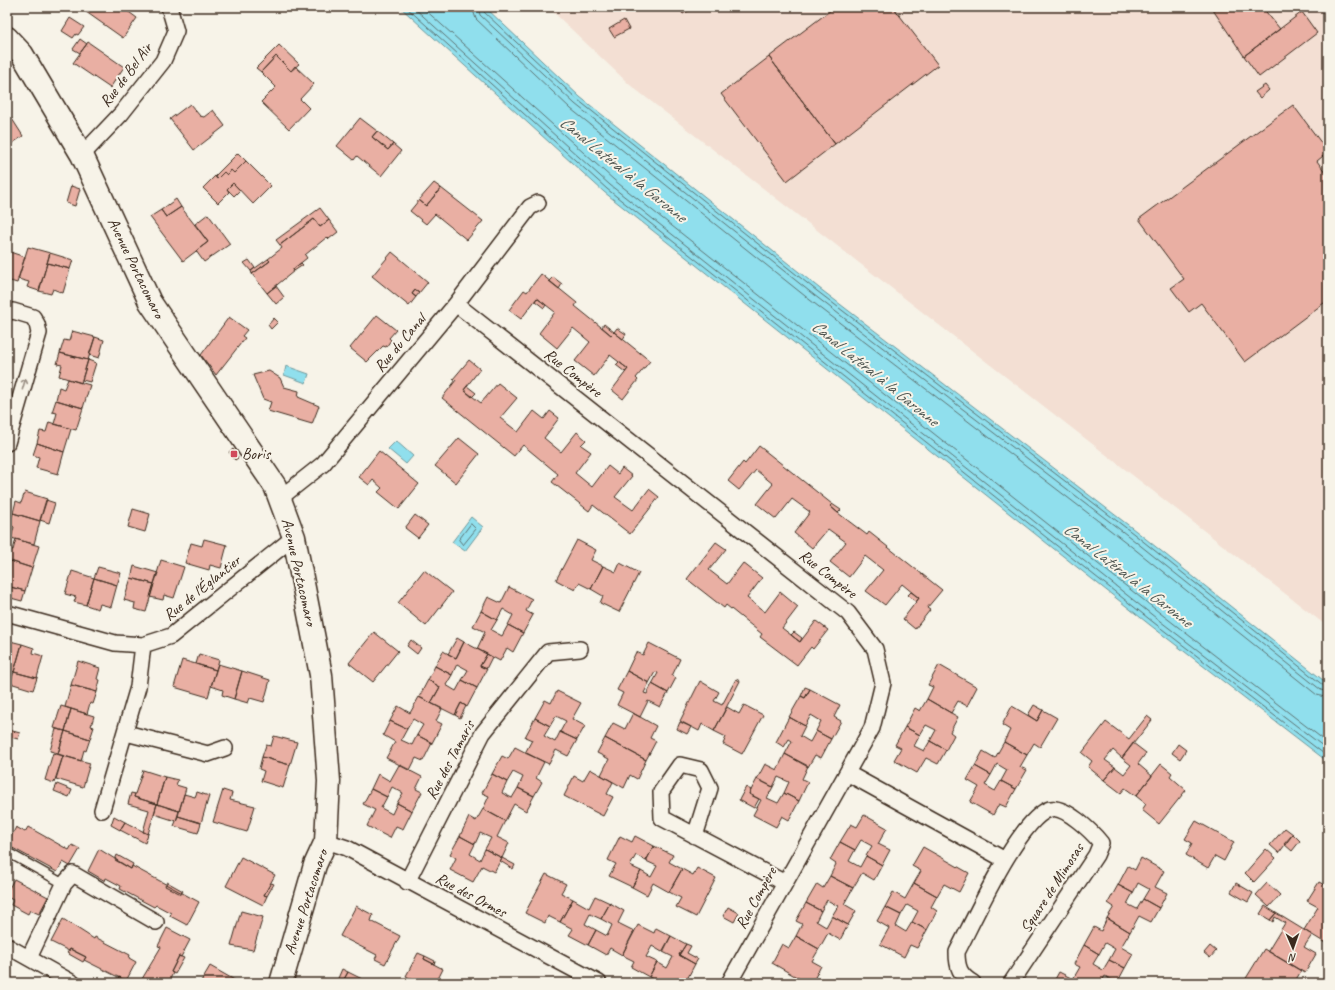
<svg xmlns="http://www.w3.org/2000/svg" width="1335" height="990" viewBox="0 0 1335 990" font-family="Caveat,sans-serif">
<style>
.built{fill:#f3dfd3}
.water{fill:#90dfed;stroke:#6e979a}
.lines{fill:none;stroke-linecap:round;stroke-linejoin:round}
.shore{stroke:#5d7271;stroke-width:1}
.building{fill:#e9afa3;stroke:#3b2a1e}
.lane-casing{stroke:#3b2a1e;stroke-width:11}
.street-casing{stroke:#3b2a1e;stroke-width:18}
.secondary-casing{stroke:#3b2a1e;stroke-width:25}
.lane{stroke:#f7f3e8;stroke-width:8}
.street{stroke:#f7f3e8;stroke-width:15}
.secondary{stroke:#f7f3e8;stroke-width:22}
.oneway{stroke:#998e83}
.poi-dot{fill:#d1495b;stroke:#f7f3e8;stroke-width:1.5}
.labels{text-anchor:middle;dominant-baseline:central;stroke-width:4;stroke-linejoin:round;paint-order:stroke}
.street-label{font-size:16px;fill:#3b2a1e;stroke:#f7f3e8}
.poi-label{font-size:16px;fill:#3b2a1e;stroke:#f7f3e8;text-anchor:start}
.water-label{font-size:17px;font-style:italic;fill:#505752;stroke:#f7f3e8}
</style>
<rect width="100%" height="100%" fill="#f7f3e8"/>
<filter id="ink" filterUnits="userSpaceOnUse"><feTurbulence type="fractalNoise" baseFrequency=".025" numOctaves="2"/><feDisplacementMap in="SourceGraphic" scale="8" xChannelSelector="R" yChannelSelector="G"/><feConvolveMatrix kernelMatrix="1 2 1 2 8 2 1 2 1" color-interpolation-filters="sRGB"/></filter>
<g filter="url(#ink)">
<path class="built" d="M548,7H1328V627L630,85Z"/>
<path class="water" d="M400,7H485L580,97L819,288L1136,531L1328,684V762L1150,625L604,192Z
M286,366L309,374L306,383L284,375Z
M396,441L413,456L406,464L388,449Z
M471,517L483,527L465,551L452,542Z"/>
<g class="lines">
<path class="shore" d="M406,7L607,189L1153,622L1328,757
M413,7L610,185L1156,618L1328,750
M422,7L614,180L1160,613L1328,743
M472,7L476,19L571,109L810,300L1127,543L1317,695L1328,698
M478,7L480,15L575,104L814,295L1131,538L1321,690L1328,692
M483,7L484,12L578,100L817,291L1134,534L1324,686L1328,687
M471,524L476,529L463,545L459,540Z"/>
</g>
<path class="building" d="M79,7H122L137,18L123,38Z
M678,7H695L683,14Z
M835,7H893L938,65L835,144L769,57Z
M1217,7H1262L1280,29L1244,56L1213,10Z
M1302,12L1317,33L1259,77L1244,56Z
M70,18L84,27L78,35L76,34L73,38L62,31Z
M624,20L629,29L614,37L609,29Z
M80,39L87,44L80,53L73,49Z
M88,42L124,67L110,88L73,63Z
M279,45L299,64L291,71L276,56L261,72L256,68Z
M276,56L291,71L295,66L314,84L300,99L309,108L289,129L261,102L276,87L261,72Z
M769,57L835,144L787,181L721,94Z
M1265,85L1269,90L1260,98L1255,92Z
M190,104L200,116L204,117L213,110L225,126L194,150L170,119Z
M1293,105L1328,152L1317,161L1328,176V300L1245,362L1201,303L1189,312L1171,288L1184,279L1139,219Z
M7,111L23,136L7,147Z
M360,118L377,131L372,137L388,150L393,144L401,151L381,176L357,156L354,160L337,146Z
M377,131L393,144L388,150L372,137Z
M238,153L246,161L234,173L231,170L227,175L224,172L217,179L215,176Z
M246,161L271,186L253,204L233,183L227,189L229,192L218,203L203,188L215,176L217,179L224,172L227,175L231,170L234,173Z
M233,183L240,190L234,196L227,189Z
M434,183L441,188L426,206L419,200Z
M71,186L80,189L75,206L66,203Z
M441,188L483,221L467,240L435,214L426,224L410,211L419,200L426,206Z
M176,199L181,207L166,217L161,210Z
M181,207L208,242L183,261L150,217L161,210L166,217Z
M320,208L329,220L320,227L314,219L280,245L276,240Z
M208,214L230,244L204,262L196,251L208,242L195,224Z
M314,219L320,227L329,220L338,232L329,239L327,237L305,255L307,258L293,269L294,271L267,293L252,274L270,261L268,259L282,248L280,245Z
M28,247L50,253L39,291L27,287L29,282L18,279Z
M7,251L25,257L17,283L7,280Z
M392,252L428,282L419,293L415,290L412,294L416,297L409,306L372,276Z
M50,253L73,260L70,269L47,263Z
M268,259L270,261L252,274L251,271Z
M249,260L255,268L251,271L244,263Z
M47,263L70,269L63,293L53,289L51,294L39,291Z
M301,263L303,265L294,271L293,269Z
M541,274L577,303L575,306L611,335L614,332L650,361L636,378L638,380L623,399L612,390L628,369L610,355L594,376L575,361L590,342L573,328L557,348L539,333L555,312L537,298L521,319L509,310L524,290L527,292Z
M553,277L562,284L559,289L549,281Z
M276,286L284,297L276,304L267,293Z
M415,290L419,293L416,297L412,294Z
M537,298L546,305L544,308L535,301Z
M377,315L396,330L389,338L391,340L386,347L383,346L367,362L350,348Z
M229,317L247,330L242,336L245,338L216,375L201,355Z
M274,318L278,322L271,329L268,325Z
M604,324L614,332L611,335L602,327Z
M617,328L626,334L623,339L614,332Z
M72,331L95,337L88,360L60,353L64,340L69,341Z
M95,337L104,340L99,358L89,355Z
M60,353L88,360L81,383L59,376L62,365L57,364Z
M88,360L96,363L90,382L82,380Z
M469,360L480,369L464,390L481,403L498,383L517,398L500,418L518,432L534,411L544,419L550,411L559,418L544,438L561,452L577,432L586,440L581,445L591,452L575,473L592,487L608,466L618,474L622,468L632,476L615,497L633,510L649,489L659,497L630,534L593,505L589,511L552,482L558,474L523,445L514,456L442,398L456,380L453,379Z
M619,362L628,369L625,372L616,365Z
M269,371L280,378L284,387L299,391L298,397L319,406L312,424L268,411L271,402L263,399L253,375Z
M68,379L90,385L83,408L56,400L59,387L64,389Z
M467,386L476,393L472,397L464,390Z
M56,400L83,408L76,430L54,424L57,413L52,412Z
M49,422L71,429L64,452L37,443L40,431L46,432Z
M459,438L479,454L456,483L435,466Z
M37,443L64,452L58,474L36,468L39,457L33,455Z
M759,446L832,504L830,506L838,513L867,535L869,532L942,590L927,608L930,610L915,629L903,619L919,598L902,584L885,605L866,591L883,570L865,556L849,577L830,562L846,542L828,529L812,548L794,533L810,512L792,499L776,519L757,504L773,484L756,470L739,490L728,481L743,462L745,464Z
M233,449L238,458L235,460L229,452Z
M379,451L419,484L399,509L378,492L382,488L373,480L369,485L359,477Z
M25,492L47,499L40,521L13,513L16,501L21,503Z
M46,500L55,503L49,523L40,520Z
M832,504L841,510L838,513L830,506Z
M133,509L150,514L145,532L128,527Z
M13,513L40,521L34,544L11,538L14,527L9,525Z
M415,515L428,525L418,538L405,528Z
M16,539L39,546L32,568L7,560V548L13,550Z
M204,539L227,545L221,568L210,565L209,570L185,563L191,543L202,546Z
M577,540L596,550L591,560L603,566L591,589L579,583L575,590L556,580Z
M716,542L726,549L709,570L727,584L743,563L762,578L747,598L765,612L780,592L798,607L782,628L800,642L816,621L828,630L813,649L811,647L797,665L760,637L762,634L726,605L724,608L687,579Z
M7,560L32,568L25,591L7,586Z
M161,560L184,567L174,598L164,595L163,600L150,597Z
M620,563L639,573L619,612L600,603L603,596L591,589L603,566L616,572Z
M134,566L158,573L154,584L131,578Z
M98,567L121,573L117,585L94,578Z
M424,570L452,592L426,626L398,603Z
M72,571L94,578L86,605L74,602L76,597L65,594Z
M94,578L117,585L111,607L100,604L98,609L86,605Z
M131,578L154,584L146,612L134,609L135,603L124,600Z
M7,586L25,591L22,601L7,597Z
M509,587L532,599L526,611L533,615L523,633L508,625L513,615L503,609L497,620L481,611L488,597L501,603Z
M911,592L919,598L916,602L908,595Z
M481,611L497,620L491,630L502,636L508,625L523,633L513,652L507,648L500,661L477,649L485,632L473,626Z
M374,632L398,651L373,682L349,663Z
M794,632L802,638L800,642L791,635Z
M457,638L464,642L456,658L448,654Z
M411,640L421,648L417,654L407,646Z
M10,641L22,644L14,672L7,670V645L8,646Z
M464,642L487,654L480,666L487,669L477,688L462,680L468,670L457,664L452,675L435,666L443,651L456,658Z
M649,643L680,659L672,676L676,678L668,693L652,684L658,673L655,672L649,683L627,671L636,652L643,655Z
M22,644L34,648L33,653L43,656L37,678L14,672Z
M199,654L219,660L216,670L196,664Z
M487,654L492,657L486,669L480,666Z
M182,660L216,670L208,697L174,687Z
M78,661L100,668L97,679L100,680L97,692L71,685Z
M218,664L242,671L234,699L222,695L223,690L211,686Z
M939,665L977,687L967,706L958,701L951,713L927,699L933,687L928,685Z
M435,666L452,675L446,685L456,691L462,680L477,688L467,707L461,703L455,715L431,703L440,687L428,680Z
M242,671L270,680L264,702L250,698L248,703L234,699Z
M627,671L649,683L644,693L647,694L652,684L668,693L660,707L648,701L640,717L617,705L623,693L617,690Z
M14,672L37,678L33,690L10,683Z
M736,679L740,681L714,731L702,724L699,731L680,721L700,681L719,692L714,701L722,705Z
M428,680L440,687L431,703L419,697Z
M71,685L97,692L93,704L90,703L87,714L65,707Z
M805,687L810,689L805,698L801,696Z
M810,689L840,705L834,717L841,721L831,739L816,731L821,721L811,715L805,726L789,717L801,696L805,698Z
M557,691L581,703L572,719L585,726L577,740L560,732L566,721L556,716L550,726L535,718L545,700L551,703Z
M419,697L442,709L436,721L442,724L432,743L417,735L423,725L413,719L407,729L390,721L398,706L410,713Z
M927,699L958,717L950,732L954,735L946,750L930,741L936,730L926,725L920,735L905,727L915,708L920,711Z
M461,703L466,706L460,718L455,715Z
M744,705L763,715L742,754L723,744L726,737L714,731L727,707L739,714Z
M1034,705L1043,710L1037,721L1028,715Z
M61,706L71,709L65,731L54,728Z
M1012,706L1037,721L1043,710L1057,718L1040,747L1034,743L1027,755L1004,742L1010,730L1002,725Z
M71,709L94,716L91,726L94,727L90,739L65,731Z
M633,713L656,726L650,738L656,741L646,760L605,738L613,723L625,729Z
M1147,716L1152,720L1122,758L1113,750L1105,760L1115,767L1104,780L1088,767L1092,761L1082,753L1106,722L1129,739Z
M789,717L805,726L800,736L810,742L816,731L831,739L821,758L815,755L808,767L785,754L792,741L789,739L784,747L776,742Z
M535,718L550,726L544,736L555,742L560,732L577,740L568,756L556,750L549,764L525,753L532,740L525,737Z
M390,721L407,729L401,740L412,745L417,735L432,743L423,761L416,758L410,770L386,758L395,742L383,735Z
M680,722L691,727L687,734L677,729Z
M905,727L920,735L914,746L924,751L930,741L946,750L938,764L926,758L917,773L894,760L901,748L895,745Z
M56,729L65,731L58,753L50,751Z
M9,730L20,733L18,739L7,736Z
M65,731L90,739L86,751L84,750L81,761L58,754Z
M274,736L297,742L290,765L262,757L266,745L271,746Z
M605,738L646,760L637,779L630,775L624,788L601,775L609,759L597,753Z
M1004,742L1027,755L1020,767L1027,770L1016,789L1001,781L1007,770L997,764L991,775L975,766L983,751L995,758Z
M1133,743L1146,753L1138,764L1152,776L1136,796L1125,788L1121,793L1104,780L1115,767L1124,774L1131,765L1122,758Z
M1178,744L1186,750L1180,759L1172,753Z
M515,747L544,762L536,778L542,782L534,796L518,788L523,777L513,772L507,782L492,774L502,756L508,759Z
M53,753L63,756L54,783L45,780Z
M785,754L808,766L802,779L808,782L799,801L784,793L789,782L778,777L773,787L757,779L765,764L777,770Z
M63,756L90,763L83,787L56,779Z
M262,757L290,765L283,788L261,781L264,771L259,769Z
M1161,764L1172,773L1170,776L1186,790L1159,824L1142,810L1146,804L1136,796Z
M399,765L422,777L416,789L422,792L412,811L397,803L403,793L392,787L387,797L371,789L378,774L390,781Z
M975,766L991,775L985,785L995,791L1001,781L1016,789L1006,807L999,804L993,815L970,802L979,787L967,780Z
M590,769L613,782L607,794L613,797L603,816L564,796L574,776L583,781Z
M143,770L165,777L157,804L134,797Z
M492,774L507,782L502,793L512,798L518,788L534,796L526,811L514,804L505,821L483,809L489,796L482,793Z
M165,777L178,780L176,785L186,788L179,811L157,804Z
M757,779L773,787L767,798L778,803L784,793L799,801L789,820L782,816L776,827L753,815L761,800L749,794Z
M57,784L72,790L69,797L54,791Z
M746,787L751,790L749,794L759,799L754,808L739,800Z
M371,789L387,797L381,808L392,814L397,803L412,811L403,829L396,826L390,838L367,826L375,810L363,804Z
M223,790L232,793L230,800L255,806L247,832L213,822Z
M197,792L209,796L201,823L178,816L184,794L195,797Z
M131,793L135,794L134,797L157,804L148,834L143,832L149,810L128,804Z
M157,804L179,811L176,821L154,814Z
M483,809L505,821L497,837L509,843L502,858L485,849L491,838L480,833L475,844L460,836L469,817L476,821Z
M864,815L887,828L878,844L890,850L882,865L866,856L872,846L861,840L855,850L840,842L851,824L857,827Z
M114,816L125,822L120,830L111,825Z
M178,816L201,823L198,833L174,826Z
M1196,821L1234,842L1224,861L1215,856L1208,868L1186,855L1192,843L1185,839Z
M125,822L148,834L145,843L120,830Z
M16,827L25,832L28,827L69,850L72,845L80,849L70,866L63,862L57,872L7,845Z
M1285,828L1293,834L1279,853L1270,845Z
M1293,834L1300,841L1292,851L1284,844Z
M460,836L475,844L470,854L480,860L485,849L502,858L494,872L482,866L473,882L450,870L456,858L450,854Z
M620,836L632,842L635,836L654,846L646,861L636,855L630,866L641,871L632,887L609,876L616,864L608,860Z
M840,842L855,850L849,861L860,867L866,856L882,865L874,880L862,873L853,888L830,876L836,864L830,860Z
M654,846L673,855L669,862L682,869L669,892L653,883L647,895L632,887L641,871L651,877L657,866L646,861Z
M923,847L969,873L959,892L944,884L937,896L914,883L921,871L912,866Z
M99,849L131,869L132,866L199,902L187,925L170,916L171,913L156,905L154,907L120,889L121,886L106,878L105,881L88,871Z
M1266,849L1276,858L1254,882L1245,873Z
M117,855L133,864L131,869L115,860Z
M241,857L275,875L264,895L267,896L263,905L226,886Z
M502,858L515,865L513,869L500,861Z
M1141,858L1164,871L1155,887L1167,893L1159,908L1143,899L1149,889L1138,883L1133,893L1118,885L1128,866L1135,870Z
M697,868L716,878L696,917L676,907L681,898L669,892L682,869L693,875Z
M546,874L566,884L561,893L573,899L560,922L548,916L545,923L525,913Z
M830,876L853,888L844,904L856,911L848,925L832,916L838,906L827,900L821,911L806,903L817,884L823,888Z
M14,879L48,897L39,914L30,910L28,914L11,905L13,900L7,897V892Z
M167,882L183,891L181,894L165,886Z
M1319,882L1328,887L1327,944L1304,930L1318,907L1307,901Z
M271,883L274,884L267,896L264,895Z
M914,883L937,896L931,907L937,911L927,930L912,922L918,911L907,905L901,915L885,907L893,892L905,899Z
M1236,883L1253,893L1248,902L1231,892Z
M1267,883L1280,895L1269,907L1256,895Z
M1118,885L1133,893L1127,904L1137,909L1143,899L1159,908L1151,922L1139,916L1130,932L1107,918L1114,907L1108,903Z
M595,896L610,903L601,919L590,914L585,924L596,930L588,945L569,935L573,929L560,922L573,899L589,908Z
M610,903L624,911L618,923L634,931L622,955L610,948L606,955L588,945L596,930L607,936L612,925L601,919Z
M806,903L821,911L816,921L826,927L832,916L848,925L840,940L828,933L819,949L796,936L802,924L796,921Z
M356,906L373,915L371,921L400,936L385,964L375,959L377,955L340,936Z
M1265,906L1276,913L1270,920L1260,914Z
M728,907L739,913L734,922L723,916Z
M885,907L901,915L896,926L906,932L912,922L927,930L917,948L910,945L904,957L880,944L889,928L877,921Z
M241,911L263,917L253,950L231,946Z
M1276,913L1312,935L1304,947L1316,954L1305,973L1268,951L1285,923L1275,917L1273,922L1270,920Z
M1107,918L1130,932L1121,947L1133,954L1125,968L1109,960L1115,949L1105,943L1099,954L1084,945L1094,927L1101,931Z
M63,919L94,939L95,937L130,955L129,958L136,962L126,981L84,960L86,957L70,949L69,951L51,942Z
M638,925L654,933L656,928L671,936L662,952L652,946L646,957L657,962L649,977L631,967L634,961L622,955Z
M167,928L190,940L181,957L179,956L171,972L173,973L168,983H150L142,979L161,947L158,946Z
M671,936L686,944L679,955L695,964L685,983H676L671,981L670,983H660L649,977L657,962L667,968L673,957L663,952Z
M796,936L819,949L812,961L821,966L812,983H807L772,963L782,944L789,948Z
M686,944L691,946L687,953L698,959L695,964L679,955Z
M1084,945L1099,954L1093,964L1103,970L1109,960L1125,968L1117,983L1105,976L1101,983H1080L1073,979L1080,967L1074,964Z
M1210,946L1216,951L1210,958L1204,953Z
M70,949L86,957L83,962L67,953Z
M1264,949L1301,971L1294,983H1250L1245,980Z
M418,953L425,956L424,959L443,969L436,983H419L406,976Z
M179,956L184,958L175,974L171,972Z
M425,956L435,961L434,964L424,959Z
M210,966L238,982L237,983H200Z
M342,969L348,972L342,983H336Z
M348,972L370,983H342Z
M1059,972L1073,979L1080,983H1053Z
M119,977L126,981V983L117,980Z"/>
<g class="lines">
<g class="lane-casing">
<path id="lane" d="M7,852L64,884"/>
</g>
<g class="street-casing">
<path id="street" d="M82,155L121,114L163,61L176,31L169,7
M456,304L848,613L875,649L883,683L872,728L729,983
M7,312L13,311L33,317L37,324L39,333L7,443
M280,498L323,464L456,304L530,207L538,203
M7,613L115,643L143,645L171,636L294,537
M126,733L208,754L225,748
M847,773L1005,860
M102,810L138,687L143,645
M695,836L710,788L701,770L680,765L661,792L662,818L785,883
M326,841L347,848L599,983
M407,882L483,733L548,652L580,649
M7,946L73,983
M29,958L64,884L73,874L156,922
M973,983C960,975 957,968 957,952C973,922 1019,818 1050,809C1065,805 1093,833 1101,843L1096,855L1011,983"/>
</g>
<g class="secondary-casing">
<path id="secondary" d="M7,38L22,54L82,155L150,302L275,486L294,537L321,675L329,781L326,841L315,865L281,983"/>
</g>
<use href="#lane" class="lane"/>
<use href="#street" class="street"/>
<use href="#secondary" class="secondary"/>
</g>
<defs><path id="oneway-shaft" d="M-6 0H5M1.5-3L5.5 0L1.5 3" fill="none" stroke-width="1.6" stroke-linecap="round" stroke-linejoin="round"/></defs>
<use class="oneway" href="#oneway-shaft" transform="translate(24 384) rotate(-74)"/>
</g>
<rect class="poi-dot" x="230" y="450" width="8" height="8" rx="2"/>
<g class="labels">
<g class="street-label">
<text transform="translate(126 75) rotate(-53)">Rue de Bel Air</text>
<text transform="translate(136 268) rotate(64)">Avenue Portacomaro</text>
<text transform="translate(400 343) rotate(-50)">Rue du Canal</text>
<text transform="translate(573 373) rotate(38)">Rue Compère</text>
<text transform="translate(299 572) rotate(77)">Avenue Portacomaro</text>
<text transform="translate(828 574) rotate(38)">Rue Compère</text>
<text transform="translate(202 588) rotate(-39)">Rue de l'Églantier</text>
<text transform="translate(450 760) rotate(-62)">Rue des Tamaris</text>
<text transform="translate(1052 888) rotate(-57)">Square de Mimosas</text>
<text transform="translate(471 895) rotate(28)">Rue des Ormes</text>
<text transform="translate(756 898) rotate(-61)">Rue Compère</text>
<text transform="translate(306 902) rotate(-72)">Avenue Portacomaro</text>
</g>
<g class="poi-label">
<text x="242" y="454">Boris</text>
</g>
<g class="water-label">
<text transform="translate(623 169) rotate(39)">Canal Latéral à la Garonne</text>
<text transform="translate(875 373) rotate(39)">Canal Latéral à la Garonne</text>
<text transform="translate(1128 575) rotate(38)">Canal Latéral à la Garonne</text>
</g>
</g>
<rect width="1335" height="990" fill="none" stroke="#f7f3e8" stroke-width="24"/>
<rect x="12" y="12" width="1311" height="966" fill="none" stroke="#3b2a1e" stroke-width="1.5" filter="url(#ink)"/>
<g transform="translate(1293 948) rotate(178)" stroke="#f7f3e8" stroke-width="3" paint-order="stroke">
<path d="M0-3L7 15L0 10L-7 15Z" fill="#3b2a1e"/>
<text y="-6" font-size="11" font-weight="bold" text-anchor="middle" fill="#3b2a1e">N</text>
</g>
</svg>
